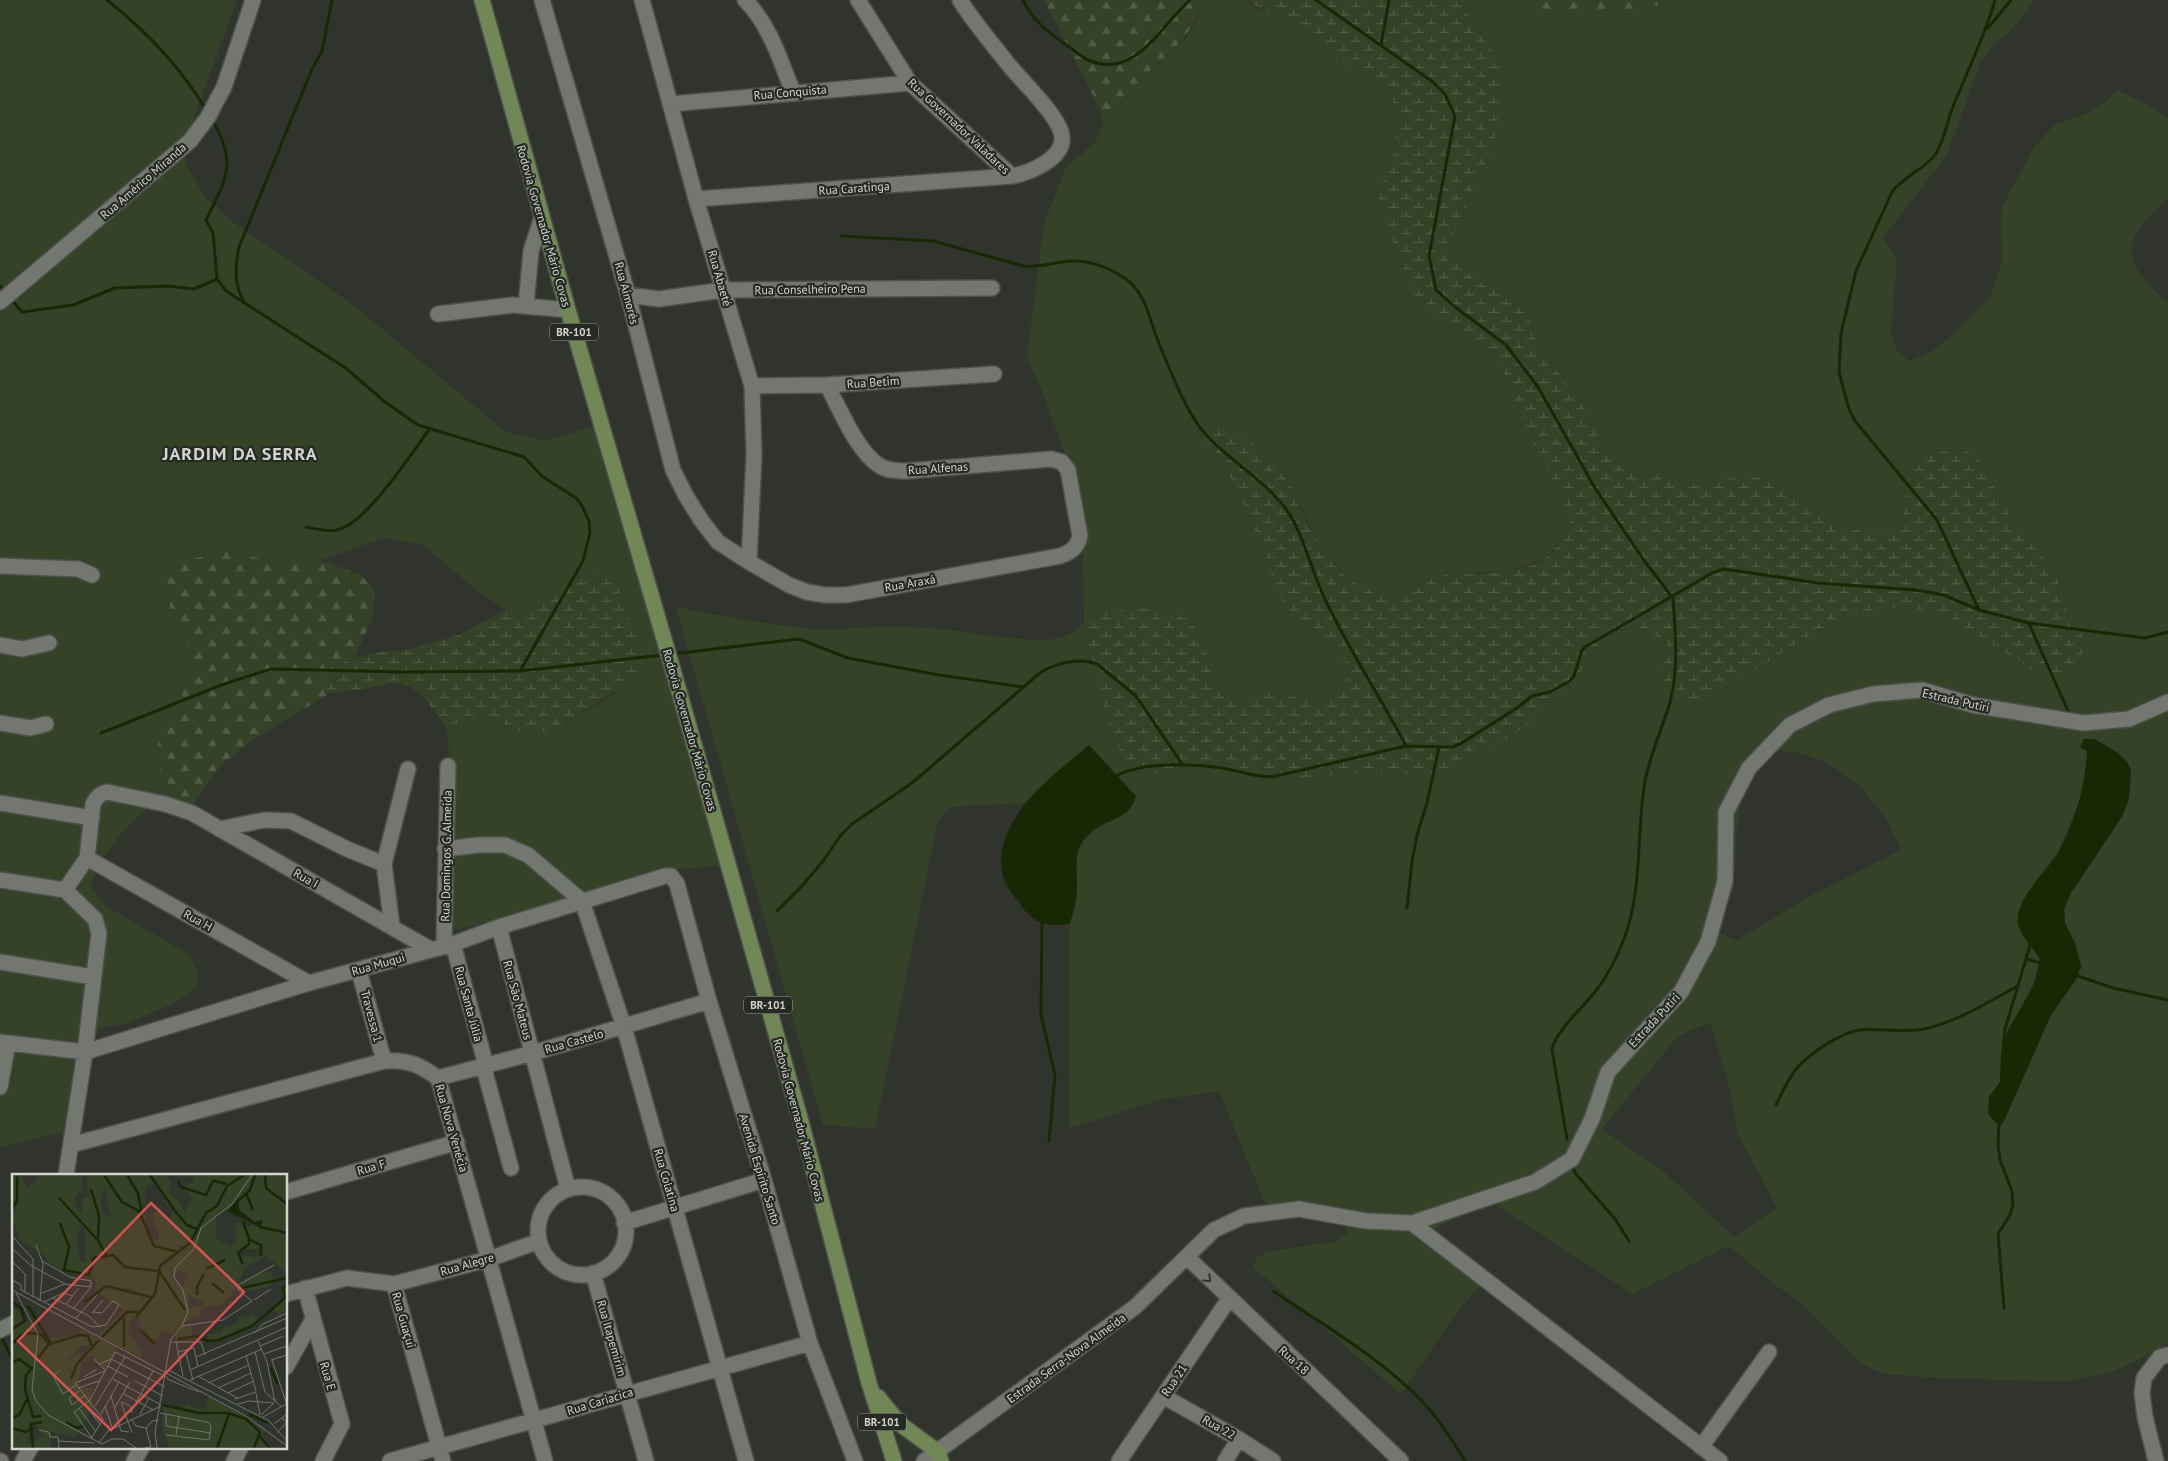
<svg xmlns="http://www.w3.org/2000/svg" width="2168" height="1461" viewBox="0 0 2168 1461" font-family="'PT Sans',sans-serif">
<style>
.green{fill:#354227;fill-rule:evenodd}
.forest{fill:url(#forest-firs)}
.wetland{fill:url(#wetland-marsh)}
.water{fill:#182704}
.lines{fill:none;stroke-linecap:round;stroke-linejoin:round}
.stream{stroke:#182704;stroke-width:3}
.minor-casing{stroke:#4c4f4a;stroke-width:18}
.major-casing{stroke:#4c4f4a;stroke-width:18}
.minor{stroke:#73776f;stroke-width:15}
.major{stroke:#718856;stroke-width:15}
.oneway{stroke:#32362e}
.labels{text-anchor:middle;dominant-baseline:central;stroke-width:4.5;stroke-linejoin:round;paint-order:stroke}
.shield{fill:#262a23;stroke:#9fa29d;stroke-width:1}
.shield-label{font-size:11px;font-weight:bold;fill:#d3d5d1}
.street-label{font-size:12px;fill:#d3d5d1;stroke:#262a23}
.district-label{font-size:18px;font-weight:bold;letter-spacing:1px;fill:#d3d5d1;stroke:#262a23}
.inset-river{fill:none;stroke:#182704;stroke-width:2.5}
.inset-road{fill:none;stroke:#71746f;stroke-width:1}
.view{fill:#d55352;fill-opacity:0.15;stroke:#d55352;stroke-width:2.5}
.inset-edge{fill:none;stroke:#d3d5d1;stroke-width:2.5}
</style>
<defs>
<pattern id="forest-firs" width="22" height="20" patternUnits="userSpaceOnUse" patternTransform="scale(1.25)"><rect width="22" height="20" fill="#354227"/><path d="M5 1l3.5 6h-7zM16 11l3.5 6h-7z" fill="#515c45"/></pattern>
<pattern id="wetland-marsh" width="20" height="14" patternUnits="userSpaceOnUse" patternTransform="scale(1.25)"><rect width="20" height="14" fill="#354227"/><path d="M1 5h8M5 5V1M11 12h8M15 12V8" fill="none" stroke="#515c45"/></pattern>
</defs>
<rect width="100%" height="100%" fill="#30342d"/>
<path class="green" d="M0,0H237L186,139L185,164L206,198L233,222L352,304L506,432L545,441L598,425L723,866L666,870L457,930L449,923V752L446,726L483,717L498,720L516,731H526L533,733L551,731L613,695L641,661L636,638L619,591L542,603L520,619L480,593L423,545L384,538L320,560L292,564L227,552L170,607L191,651L188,678L180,701L160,731L157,755L167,802C162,803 157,804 152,807C131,817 94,864 91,887L106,906L190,955L197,971V986L179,1001L127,1023L104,1027L89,1039L69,1131L0,1147Z
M1204,0H1245L1250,5L1284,19L1309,33L1342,64L1391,92L1398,117L1393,158L1385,174L1393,241L1399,260L1457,327L1488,352L1506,377L1531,440L1566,506L1571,527L1546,558L1510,571L1444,574L1399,595L1387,596L1364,589L1354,583L1345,576L1322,551L1286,476L1254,444L1234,432L1223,430L1202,438L1213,446L1234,485L1239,499L1247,507L1257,540L1264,551L1273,584L1301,622L1338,652L1345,661L1349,671L1345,682L1319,704C1304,703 1292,694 1278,691C1264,688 1245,700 1232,704L1220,692L1213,683L1206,650L1196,629L1140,606L1106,613L1084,623L1152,773L1218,762L1241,768L1406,775L1570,688L1601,642L1618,630L1633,628L1654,633L1667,644L1663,665L1657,678L1677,701L1685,703L1718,692L1816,631L1867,611L1906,606L1938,615L1964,627L2022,662L2082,635L2070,622L2061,588L2054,570L2014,522L1997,494L1988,474L1932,454L1916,467L1907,488V505L1900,523L1887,532L1839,528L1788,496L1775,484L1718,479L1695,484L1621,468L1607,454L1585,408L1570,385L1540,350L1528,315L1517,302L1474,278L1452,258L1453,237L1480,174L1493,149L1501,63L1458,0H1524L1547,12L1681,0H2034L2014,27L1995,44L1981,61L1947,155L1883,238L1897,260L1891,332L1896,349L1909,361L1931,352L1951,336L1991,296L2002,261L2001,227L2002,207L2035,146L2054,125L2085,114L2106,102L2117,90L2150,106L2168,119V198C2141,225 2113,246 2148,283C2154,289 2160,298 2168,301V1342L2161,1348L2112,1372L2063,1382L1938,1378L1885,1374L1862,1364L1800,1302L1774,1284L1729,1246L1633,1294L1489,1201L1433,1230L1482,1284L1460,1308L1401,1394L1253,1267L1257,1257L1267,1252L1314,1244L1335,1243L1347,1233L1345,1227L1332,1214L1265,1203L1219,1091L1159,1100L1070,1128V923C1088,871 1054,842 1122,816L1060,770L1045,782L1024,803L949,807L938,821L875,1129L823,1125L676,607L755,622L823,630L887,626L946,629L1000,637L1042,641L1058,638L1073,632L1084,623L1082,501L1042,391L1027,358L1044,224L1065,169L1096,141L1103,122L1146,76L1184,40L1197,21ZM2094,739L2118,753L2131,770L2129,798L2123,815L2071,893L2064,909L2065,923L2075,943L2081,966L2077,978L2051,1015L2004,1121L1989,1097L2000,1082L2001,1054L2008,1030L2025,1002L2038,971L2040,959L2035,950V882L2058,852L2082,795L2088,751L2080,747ZM1771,750L1799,753L1829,764L1860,786L1886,818L1901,850L1814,894L1737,940L1717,932L1735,873L1736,835L1741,793L1747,781ZM1710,1022L1729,1086L1737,1132L1777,1208L1734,1237L1665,1173L1602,1129L1678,1036Z"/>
<path class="forest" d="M1044,0H1204C1189,41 1174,47 1145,76C1131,91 1117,107 1103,122L1100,109Z
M1524,0H1681L1618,14L1547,12Z
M227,552L292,564L320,560L361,575L375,591L372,619L354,659L331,667L324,691L330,693L251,741L220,766L190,809L167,802L157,755L160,731L180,701L188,678L191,651L170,607L163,579L180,561Z"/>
<path class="wetland" d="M1245,0H1458L1501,63V83L1500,115L1493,149L1480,174L1453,237L1452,258L1474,278L1517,302L1528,315L1540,350L1569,385L1585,408L1607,454L1621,468L1695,484L1718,479L1756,477L1775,484L1788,496L1839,528L1887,532L1900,523L1907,505V488L1916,467L1932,454L1957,448L1975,455L1988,474L1997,494L2014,522L2054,570L2061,588L2070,622L2082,634L2086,648L2079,659L2067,670L2052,675L2034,670L1964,627L1938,615L1906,606L1867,611L1817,631L1718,692L1685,703L1677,701L1657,678L1663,665L1667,644C1654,633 1637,624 1619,630C1593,639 1586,672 1568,689C1533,724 1489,754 1442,771C1421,778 1390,773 1367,773C1342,773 1317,778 1292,777C1275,775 1256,772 1240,768C1233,766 1225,762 1218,762C1198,761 1153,780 1136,771C1110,756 1092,654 1084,623L1106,613L1139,606L1176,613L1187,618L1196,629L1206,650L1213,683L1220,692L1232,703C1245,701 1264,688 1278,691C1292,694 1304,703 1319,704L1344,682L1349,672L1345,661L1338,652L1301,622L1285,604L1273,584L1264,551L1257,540L1247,507L1239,499L1234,485L1213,446L1202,438L1212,428C1219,429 1227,430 1234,432C1252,438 1275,461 1286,476C1293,486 1296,499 1301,510C1318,547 1342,588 1385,595C1409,599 1429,574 1452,574C1483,573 1517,575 1544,559C1553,554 1565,535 1571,527L1566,506L1531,440L1506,377L1488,352L1414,295L1399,260L1378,194L1393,158L1398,117L1391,92L1342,64L1309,33Z
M598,575L620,580L619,591L636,638L641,661L638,673L627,684L551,731L533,733L526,731H516L498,720L483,717L446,726L420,693L406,685L392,683L370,688L330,693L324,691L322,674L331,667L366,655L380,652L406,650L459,635L506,610L520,619L570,583Z"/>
<path class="water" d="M2084,739H2094L2118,753L2127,762L2131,770L2129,798L2123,815L2071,893L2064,909L2065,923L2075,943L2081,966L2077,978L2051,1015L2004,1121L2001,1125L1997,1124L1988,1114L1989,1097L2000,1082L2001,1054L2008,1030L2034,985L2040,959C2034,948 2019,935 2018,923C2015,898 2048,871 2059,851C2076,819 2085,787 2087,751L2080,747Z
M1089,745L1136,796C1129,823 1101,818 1085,838C1073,851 1077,870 1077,886C1077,899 1074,911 1070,923C1053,928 1033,924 1023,908C1017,899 1007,889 1004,879C987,823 1052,776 1089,745Z"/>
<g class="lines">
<path class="stream" d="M107,0C146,31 181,67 206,110
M1023,0C1033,21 1049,33 1068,46C1075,51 1082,58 1090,61C1136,79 1161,25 1190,0
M1316,0L1433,82L1445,94L1455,116L1429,256L1436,290L1455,307L1506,345L1538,387L1595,488L1643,559L1672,597
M1988,28L2011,0
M1381,45L1389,0
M212,120C238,163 226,179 206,220L213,233L217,279L226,291L347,369L385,402L418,425L524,457L543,477L576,498L581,504L589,521L590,533L583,561L520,671
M841,236L933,241L1024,266C1037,267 1049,264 1062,262C1083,258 1108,266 1126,279C1145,293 1149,317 1157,338C1166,361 1180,396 1193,417C1216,457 1271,479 1293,520C1306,544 1312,572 1324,597C1348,649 1380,696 1406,746
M0,286L5,291
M10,298L22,312L73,305L115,288L168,286L194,289L217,279
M244,302C234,284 235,267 239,247L312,69L322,51L332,0
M306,527C315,529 328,532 337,530C366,524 410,455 429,430
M1979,610L1937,520L1855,421L1849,409L1839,372L1841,333L1856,271L1892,192C1904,176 1926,168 1935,155C1945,140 1947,120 1954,104C1968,69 1985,36 1995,0
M2029,624L2069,713
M672,654L799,639L848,658L939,675L1023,687
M101,733L224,684L271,669L404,672L520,671L663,655
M1114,777C1141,761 1192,764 1222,768C1239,771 1255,777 1272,777L1406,746L1452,747L1460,744L1517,708L1532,696L1550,692L1570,681L1574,676L1582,650L1585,647L1712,573L1724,569L1818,583L1916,590L1944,595L1979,610L2029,623L2145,638L2168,632
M1407,908L1412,862L1417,835L1427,803L1439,747
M777,911L802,886L823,861L841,835L852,824L912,783L1041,672C1057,663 1080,657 1097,664L1136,696L1182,764
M1042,919L1041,1015L1055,1075L1049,1141
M2027,959L2043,964
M2075,975L2113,988L2168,1000
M2003,1051L2005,1029L2031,942
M1776,1105C1782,1092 1788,1079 1797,1068C1809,1054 1840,1033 1859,1030C1880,1028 1902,1033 1924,1029C1957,1022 1988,1002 2018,986
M1999,1121L1998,1145L2000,1160L2012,1191L2013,1204L2010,1215L1998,1234L2004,1308
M1567,1139L1552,1049C1556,1031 1583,1007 1595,992C1607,977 1617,957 1624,939C1643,890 1636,833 1645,781C1650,756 1660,733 1668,709C1680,672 1675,634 1673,596
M1571,1164L1576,1174L1615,1219L1629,1241
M1273,1291C1325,1326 1393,1365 1433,1414C1445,1428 1455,1445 1465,1461
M0,1334L14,1363"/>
<g class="minor-casing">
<path id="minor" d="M542,0L628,295L673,470L686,496L701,520L718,542L749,562L789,585L807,592L825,595H846L1060,556C1071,552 1077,548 1080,536L1068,470L1062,462L1051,459L907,471C898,471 888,471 880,466C857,452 840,409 827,385
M642,0L696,199L752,386L754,455L749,562
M745,0C770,25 780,60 793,92
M858,0L910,83L1012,176
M670,104L910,83
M696,199L1012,176C1029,173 1064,159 1062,137C1061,118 1021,80 1008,64C992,43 974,23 960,0
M628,295L659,299L723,290L992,288
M0,302L190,141L208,117L224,87L253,0
M526,305L531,251L542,217
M438,314L513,305L568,310
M752,386L827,385L994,374
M0,566L78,569L92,575
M0,645L22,649L49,643
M0,723L30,728L46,724
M0,803L92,818
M219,829L265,820L291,821L347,849L384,864
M445,849L478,845H505L528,855L582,901L624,1027L746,1461
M87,858L309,983
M0,880L65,890
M392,926L384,864L408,769
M499,927L568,1189
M453,944L486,1065
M444,945L448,766
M0,962L93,977
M359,971L384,1061
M0,1042L85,1052L309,983L453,944L499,927L665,876H671L677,884L709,1001L764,1180L810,1343L855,1461
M483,1065L511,1168
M438,1078L533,1053L709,1001
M0,1087L8,1043
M71,1145L384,1061C407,1059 420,1065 438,1078L545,1461
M66,1175L85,1052L99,933L95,919L65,890L87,858L93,804C97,797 99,794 107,792L165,804L192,813L430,949
M538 1231a44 44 0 1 1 88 0a44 44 0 1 1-88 0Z
M286,1192L457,1142
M624,1223L764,1180
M1412,1223L1720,1461
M1188,1258L1401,1461
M593,1273L646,1461
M394,1284L443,1461
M305,1288L342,1424L323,1461
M286,1294L347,1278L394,1284L489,1259L539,1241
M0,1330L14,1323
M286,1367L312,1321
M1163,1396L1239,1439L1273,1461
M1701,1447L1769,1352
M0,1461H1
M23,1461L31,1447
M134,1461L142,1447
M234,1461L241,1447
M390,1461C530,1422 670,1381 810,1343
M924,1461L1135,1307L1214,1230L1244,1216L1299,1209L1366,1221L1412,1223L1535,1182L1572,1159L1592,1119L1608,1072L1681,992L1708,942L1725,881L1726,812L1749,768L1790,725L1829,705L1873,694L1922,690L1973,705L2083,723L2129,719L2168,702
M1119,1461L1229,1299
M1225,1461L1239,1439
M2156,1461L2145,1417L2142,1393L2144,1378L2160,1357L2168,1355"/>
</g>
<g class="major-casing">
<path id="major" d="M482,0L568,310L671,663L800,1118L869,1383L894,1461
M878,1397L900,1424L938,1452L941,1461"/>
</g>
<use href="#minor" class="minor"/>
<use href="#major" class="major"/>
</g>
<defs><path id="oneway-chevron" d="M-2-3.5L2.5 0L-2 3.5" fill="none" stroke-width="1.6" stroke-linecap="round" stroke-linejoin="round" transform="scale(1.25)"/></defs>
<use class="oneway" href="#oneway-chevron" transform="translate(1208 1279) rotate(44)"/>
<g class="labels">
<g class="shield">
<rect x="550" y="323.5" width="48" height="17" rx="4"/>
<rect x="744" y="996.5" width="48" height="17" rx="4"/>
<rect x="858" y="1413.5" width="48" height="17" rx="4"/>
</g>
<g class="shield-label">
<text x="574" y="332">BR-101</text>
<text x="768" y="1005">BR-101</text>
<text x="882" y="1422">BR-101</text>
</g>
<g class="street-label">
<text transform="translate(790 92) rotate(-5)">Rua Conquista</text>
<text transform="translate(959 126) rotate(43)">Rua Governador Valadares</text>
<text transform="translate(143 181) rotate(-41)">Rua Américo Miranda</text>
<text transform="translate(854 188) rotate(-4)">Rua Caratinga</text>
<text transform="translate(544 226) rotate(74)">Rodovia Governador Mário Covas</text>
<text transform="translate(720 278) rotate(74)">Rua Abaeté</text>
<text transform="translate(810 289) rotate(-1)">Rua Conselheiro Pena</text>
<text transform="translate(627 293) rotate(75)">Rua Aimorés</text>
<text transform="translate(873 382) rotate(-4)">Rua Betim</text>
<text transform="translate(938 468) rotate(-4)">Rua Alfenas</text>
<text transform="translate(910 583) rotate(-10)">Rua Araxá</text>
<text transform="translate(1956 700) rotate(13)">Estrada Putiri</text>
<text transform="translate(690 730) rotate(74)">Rodovia Governador Mário Covas</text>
<text transform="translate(446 856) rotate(-89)">Rua Domingos G. Almeida</text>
<text transform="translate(306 878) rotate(29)">Rua I</text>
<text transform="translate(198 920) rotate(29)">Rua H</text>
<text transform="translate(378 964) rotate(-16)">Rua Muqui</text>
<text transform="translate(518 1000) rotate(75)">Rua São Mateus</text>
<text transform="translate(469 1004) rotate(75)">Rua Santa Júlia</text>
<text transform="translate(372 1016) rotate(75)">Travessa 1</text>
<text transform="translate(1654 1020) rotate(-47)">Estrada Putiri</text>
<text transform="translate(574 1041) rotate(-16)">Rua Castelo</text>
<text transform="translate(799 1120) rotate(75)">Rodovia Governador Mário Covas</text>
<text transform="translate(452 1128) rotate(74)">Rua Nova Venécia</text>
<text transform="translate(371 1167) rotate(-16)">Rua F</text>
<text transform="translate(760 1169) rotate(73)">Avenida Espírito Santo</text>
<text transform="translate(667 1180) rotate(74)">Rua Colatina</text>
<text transform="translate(467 1264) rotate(-16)">Rua Alegre</text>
<text transform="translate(404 1320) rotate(74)">Rua Guaçui</text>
<text transform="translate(612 1338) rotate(74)">Rua Itapemirim</text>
<text transform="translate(1066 1358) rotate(-36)">Estrada Serra-Nova Almeida</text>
<text transform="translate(1294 1360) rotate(42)">Rua 18</text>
<text transform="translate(328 1376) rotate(74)">Rua E</text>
<text transform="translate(1174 1380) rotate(-56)">Rua 21</text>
<text transform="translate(600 1401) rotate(-17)">Rua Cariacica</text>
<text transform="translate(1219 1427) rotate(30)">Rua 22</text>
</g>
<g class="district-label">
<text x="240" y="453">JARDIM DA SERRA</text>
</g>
</g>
<g transform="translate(12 1174)">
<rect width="275" height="275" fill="#30342d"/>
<path d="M154,1H275V99L254,82L233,93L223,117L209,131L191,133L188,142L174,146L172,151H179L181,163L163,165L165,156L160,160L150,156L143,168L126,150L127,144L120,143L116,157L131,180L128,183L86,161L112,136L92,123L84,114L81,92L73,89V52L85,68L102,69L109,56V36L130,31L137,61L146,67L147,58L140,46L142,38L150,37L152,46L158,47L160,35L172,39L180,25L173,12L182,8L180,3ZM226,24L229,26L225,33L233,43L243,48L251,46V49L248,54L242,50L232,55L227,48L223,49L224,68L219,72L204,65V42L221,33ZM156,69L173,73V78L161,83L155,100L146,101L143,122L126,141L120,129L126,131L131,122L109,117L112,114L128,116L136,99L108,94L97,84L78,86L85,78L107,81L112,90L135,92L156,79ZM236,70L231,75L249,76L246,83L226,81L225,78ZM170,97L177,98L170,114L163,105L164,98ZM176,121L192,128L191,132L176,134ZM275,113V133L268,141L261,137L273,123ZM0,134L6,136L12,148H19L28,165L65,161L70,155L105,174L93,195L80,183L86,176L87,166L81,163L77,171L67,173L55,186V193L67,205V213L81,214L78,225L82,231L63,263L39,258L38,274H0ZM22,248L32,262L16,270L17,251ZM240,137L247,146L240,151L221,161L196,166V161L210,159V155L225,150L227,143L239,142Z" fill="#354227" fill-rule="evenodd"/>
<path d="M0,1H9L15,14L24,7L25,1H70V14L63,24L64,34L70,40V25L77,23L75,1H154L159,9L156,18L169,29L172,39L157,33L143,11L135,10L132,18L135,29L109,36V60L102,69L89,71L73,53L68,52L65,64L68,87L80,90L82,104L52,98L38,90L31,80L7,66V60L0,47L6,27L0,23ZM94,12L95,28L99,45L92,39L88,27ZM258,97L262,106L259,111L244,116L239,115L240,118L231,115V109L239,102ZM67,179L70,188L67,205L53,189ZM197,222L254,255L248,261L256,273L157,274L151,257V230L173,234L174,230L192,236Z" fill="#354227" fill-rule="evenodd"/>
<path d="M156,69L175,76L161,83L154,103L146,101L143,122L126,141L112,136L118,129L126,131L132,123L108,116H128L136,99L108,94L97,84L80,88L79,83L88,74H94L102,75L112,90L135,92L155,79L153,73ZM81,163L88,167L86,176L70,188Z" fill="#354227"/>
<path d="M227,24V36L243,48L250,46L249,54L215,37Z" fill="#182704"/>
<path class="inset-river" d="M92,1L110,28L127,37L142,72L166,78M115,1L126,19L130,41M138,1L163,37L175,51L185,55M253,1L254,14L275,30M166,7L169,13L194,21L201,7L215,10M79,15L87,42L86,66L94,81M234,19L241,36M47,24L85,65M227,26L238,16L243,1M0,35L5,27V1M231,47L237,65V70L226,79L231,90M48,49L57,73L52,96L77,101L82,84L101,81L113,93L146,97M248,53L275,59M238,66L249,71V82M194,95L213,86M147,97L173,136M200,109L212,119M230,114L275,104M185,121V113L192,100M73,128L94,112L139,123M0,130L2,129L9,134L13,147L0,155M16,132L39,169M124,143L143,120L148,92L178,69L194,39L205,32L215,12L232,1M129,157L143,170M90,163L115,138H126M166,165L184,162L196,167L207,166L240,152L273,124L271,114L275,111M0,170L11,160L20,159L30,161L37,170M112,173V144M26,184L37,170L68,161L76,162L81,175M0,189L7,185L19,194M21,193L14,201L13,215L21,243L29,242M258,193L266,210M59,205L65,190L87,166M151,231L187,239H216L234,245L248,258M237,240L256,249M0,244L7,241L15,225M54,248L65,254L71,252M0,254L13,258L19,255M247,262L258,274M21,274L19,250L30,248M205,274L217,240M242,274L248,258"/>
<path class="inset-road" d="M0,62L21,85V123M24,71L31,90L28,127M0,74L18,91L53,110L79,113M0,87L13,100V118M30,87L58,103L79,107V113M0,106L9,111V116L80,153L94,151L107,131L101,127L90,139L81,138M0,116L234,242L275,272M4,119L26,160L20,216L24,227L36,241L90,270L100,265H111L124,274M30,119L53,110M41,124L77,142L88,153M242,126L259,115M32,128L51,119L61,122M54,130L67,114M61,135L79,113M80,139L91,126M63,145L85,121M170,152L211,146L240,127L226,116V111L262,91M243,159L251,150L275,139M246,167L255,188L263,228M159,168H189L193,181M164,168L171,202M248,172L272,162M173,176L181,206M166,178L182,174L186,193M243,178L253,218M252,180L275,172M234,182L244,217M184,183L275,144M82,185L93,196M259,186L275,181M260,186L275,231M87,190L99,185L153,213M96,192L116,203M48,196L41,202L51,220L64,211M156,196L257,247L275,267M178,196L275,153M186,202L225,224M72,203L85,195M101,205L149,231M155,205L187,218M178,206L250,175M123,207L151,222M196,209L237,191M66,214L87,207M206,214L239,199M67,217L57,224L60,231L74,221M253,218L270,233M216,219L242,207M244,219L248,241M112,220L141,236M99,222L109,257L117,258M223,225L244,218M109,228L120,259M110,228L118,232L120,239M73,230L89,252M226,230L237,227L262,229M83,232L113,183M93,232L101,256M103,233L118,208M67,234L84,258M119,238L141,197M148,239L195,248L199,252L197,266L154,261M89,240L107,208M128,240L137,224M154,240V252L199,259M249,241L262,229M251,243L274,230M119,245L124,252L134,254M262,250L275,240M27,256L37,258L38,263H46L47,274M265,259L275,248L270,244M164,261L167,243M80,264L62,238L78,226L103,178L156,204M79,265L91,245L63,209L93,197M46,267L82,269M87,269L96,257L149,232M132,274L139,273L134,254L140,247L146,246M145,274L143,258L159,165L170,152L176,138L171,116L162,103L163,94L182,75L189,54L220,30L240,1"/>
<path class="view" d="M139,29L232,118L99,256L6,167Z"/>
<rect width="275" height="275" class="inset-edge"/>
</g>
</svg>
